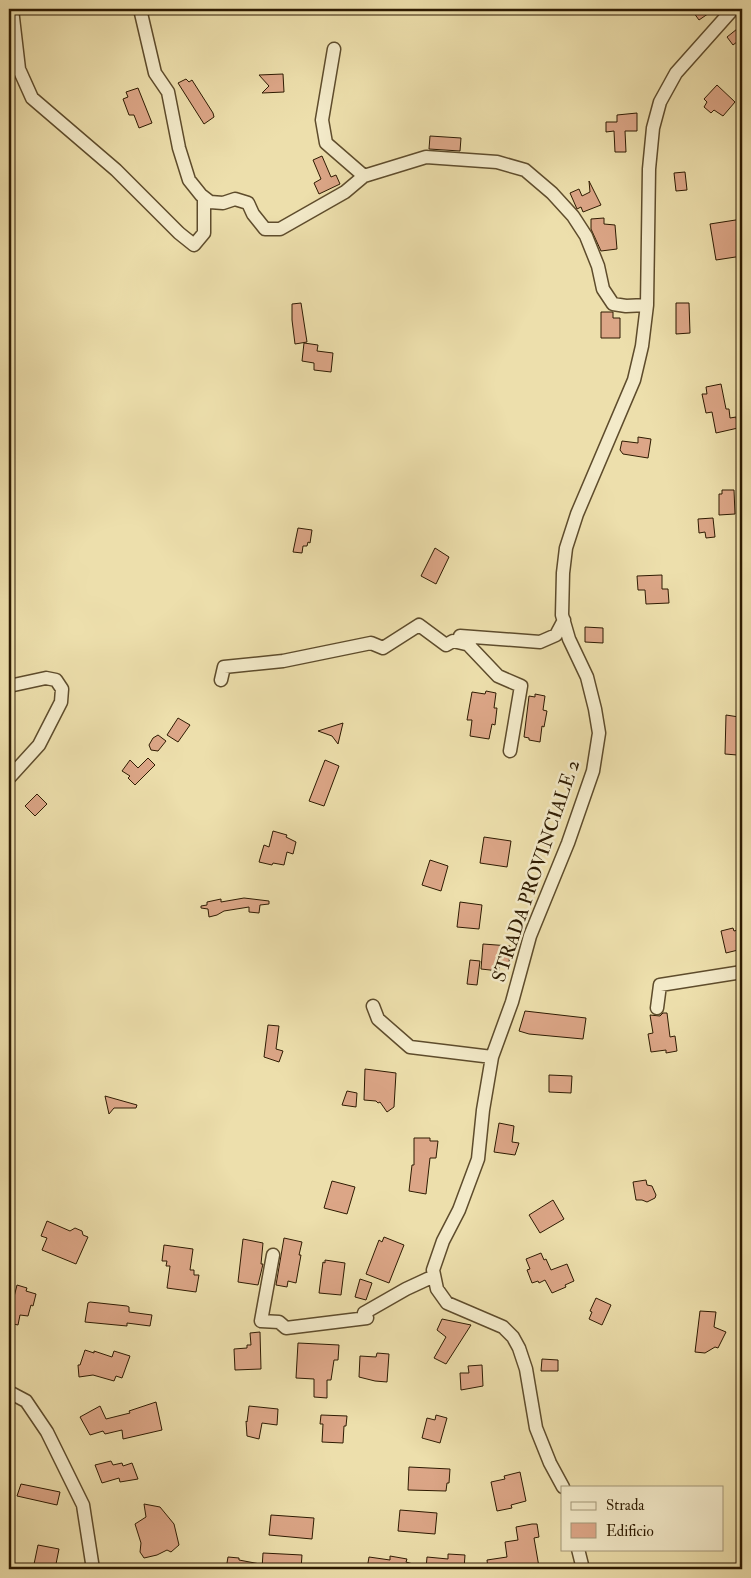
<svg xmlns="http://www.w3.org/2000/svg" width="751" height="1578" viewBox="0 0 751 1578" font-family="'IM FELL Double Pica',serif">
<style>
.building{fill:#dca687;stroke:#2e1b02}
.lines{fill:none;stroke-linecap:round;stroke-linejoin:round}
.minor-casing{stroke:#5e4c2c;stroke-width:15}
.minor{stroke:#f3eac9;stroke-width:12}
.labels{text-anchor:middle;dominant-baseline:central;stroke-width:5;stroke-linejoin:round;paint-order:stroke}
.street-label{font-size:19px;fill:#2e1b02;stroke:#f3eac9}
</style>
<rect width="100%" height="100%" fill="#eddfac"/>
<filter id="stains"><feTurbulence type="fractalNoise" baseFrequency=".004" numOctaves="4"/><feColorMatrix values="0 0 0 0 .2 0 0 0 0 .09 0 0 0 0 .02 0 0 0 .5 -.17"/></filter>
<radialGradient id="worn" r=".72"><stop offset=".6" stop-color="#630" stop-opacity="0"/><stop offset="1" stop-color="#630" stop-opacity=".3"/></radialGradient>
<path class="building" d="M691,9H715L699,20Z
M742,25V38L733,45L727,37Z
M283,74L284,92L262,93L269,86L259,75Z
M186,79L189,82L192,80L213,113L214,117L204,124L178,83Z
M717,85L735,102L723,116L714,110L711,113L704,107L707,102L704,99Z
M138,88L152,123L139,128L134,115H129L123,99L128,97L126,92Z
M637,113V131H625L626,152H615L614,131L606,132V122H617V115Z
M430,136L461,138L460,151L429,149Z
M322,156L331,177L336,175L340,184L319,194L314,183L321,179L313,160Z
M685,172L687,190L676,191L674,173Z
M589,181L601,205L583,212L581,207L577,209L570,193L579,189L582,196L590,192Z
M604,218V224L615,225L617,249L601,251L591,229V219Z
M742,219V256L716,260L710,224Z
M301,303L307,342L295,344L292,320V304Z
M676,303H689L690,333L676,334Z
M601,312H613V318H620V338H601Z
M304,343L318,345L317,351L333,353L331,372L314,370V363L302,361Z
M721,384L726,409H729L730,418L736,417L738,428L716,433L712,412L706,413L702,394H707L706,387Z
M638,437L651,439L648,458L623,454L620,450L622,441L638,443Z
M722,490H734L735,514L719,515V494H722Z
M713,518L715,537L706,538L705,532L699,533L698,519Z
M298,528L312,530L310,543L308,542L307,546H303L302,553L293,552Z
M435,548L449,557L436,584L421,576Z
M662,575V589H668L669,603L646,604L645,590H638L637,576Z
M585,627L603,628V643L585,642Z
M486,691L496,693L494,708H497L495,725L492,724L489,739L470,736L472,720H467L472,692L485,694Z
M535,694L545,696L543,710L547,711L544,727L542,726L540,742L529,740V738L524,737L529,696L535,697Z
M726,715L739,717L738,719H742V749H737V755L725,754Z
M178,718L190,725L178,742L167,735Z
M343,723L338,744L332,736L318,731Z
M158,735L166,741L158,751L151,750L149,745L153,738Z
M148,758L155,765L135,785L128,778L130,776L122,771L130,760L138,768Z
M325,760L339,766L324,806L309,801Z
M37,794L47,804L35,816L25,806Z
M273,831L287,835L286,837L296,842L293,854L287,852L284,865L273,863L272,865L259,862L264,845L269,847Z
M484,837L511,841L507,867L480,863Z
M430,860L448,866L441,891L422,885Z
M244,898L269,901V904L260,905L259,913L249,912V907L224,911L217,915L209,917L208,909L201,908V906L207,905V902L221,899V902Z
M460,902L482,905L479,929L457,927Z
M733,928L734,931L741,929L742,949L726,953L721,931Z
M483,944L510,946L509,965L499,964V971L481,969Z
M470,960L480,961L477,985L467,984Z
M525,1011L586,1018L583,1039L529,1034L519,1031Z
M663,1013H667L670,1037L675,1036L677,1051L666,1053V1050L651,1052L648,1034L653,1033L650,1015L660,1016Z
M268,1025L279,1026L276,1049L283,1051L279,1062L264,1057Z
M365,1069L396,1073L394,1107L387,1112L380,1102L378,1103L376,1101L364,1100Z
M549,1075L572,1076L571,1093L549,1092Z
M347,1091L357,1093L356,1107L342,1105Z
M105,1096L137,1105L136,1108H114L109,1114Z
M499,1123L514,1126L512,1142L519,1143L515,1155L494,1152Z
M414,1138H430V1141H438L436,1158H430L426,1194L409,1191L412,1165H414Z
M646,1180L647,1185L652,1186L656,1195L655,1198L647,1202L642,1200H636L633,1182Z
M332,1181L355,1187L347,1214L324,1208Z
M553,1200L564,1219L540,1233L529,1215Z
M47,1221L70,1231L75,1228L82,1231L83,1235L88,1237L76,1264L42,1250L47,1238L41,1236Z
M384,1237L404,1245L389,1283L366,1274L379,1240L382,1242Z
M284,1238L302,1242L299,1255H301L296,1283L288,1281L287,1287L276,1285Z
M243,1239L263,1243L261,1264H263L258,1285L238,1282Z
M164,1245L193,1249L190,1270H194V1275H199L196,1292L167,1288L170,1266H166L167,1261H162Z
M541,1253L544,1260L546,1259L551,1270L567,1264L574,1281L565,1285L566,1287L552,1293L545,1280L539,1283L538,1281L532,1283L527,1270L530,1269L526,1259Z
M325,1260L345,1263L341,1295L319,1293L323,1262L325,1263Z
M360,1279L372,1283L366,1300L355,1297Z
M17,1285L27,1288L26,1291L36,1294L33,1306L31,1305L28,1316L20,1315L18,1325L9,1323V1296L14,1297Z
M596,1298L611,1305L602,1325L589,1319L592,1312L590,1311Z
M90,1302L127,1306L129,1307V1312L152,1315L150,1326L127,1323V1326L85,1322L88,1303Z
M700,1311L716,1312L714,1327L726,1332L718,1348L715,1347L705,1353L695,1352Z
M442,1319L471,1325L446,1364L434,1358L446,1337L437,1330Z
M260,1332L261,1369L235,1370L234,1349L247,1348V1345H251L250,1333Z
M298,1343L339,1345L338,1360H334L331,1380H327V1398L314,1397V1379L296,1378Z
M85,1350L94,1353V1351L112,1357L114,1351L130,1356L122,1378L116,1376L114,1381L93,1375L79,1377L78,1365H80Z
M377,1353L389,1354L387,1382L375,1381L359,1377L360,1356L376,1357Z
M542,1359L558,1360V1371H541Z
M482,1365L483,1386L461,1390L460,1373H469L468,1366Z
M156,1402L162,1430L123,1439L122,1430L105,1434L103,1431L90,1435L80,1417L100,1406L106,1419L130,1413L129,1411Z
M249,1406L278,1409L277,1425L262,1423L259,1439L247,1436L246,1421L247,1422Z
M321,1415L347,1416L346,1426H344L343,1443L322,1442L323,1424H320Z
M436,1415L447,1418L440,1443L422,1438L427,1418L435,1420Z
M111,1461L113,1465L122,1463L123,1466L132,1463L138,1479L120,1482L119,1478L102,1483L95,1465Z
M409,1467L450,1469L449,1483H447L446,1491L408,1490Z
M520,1472L526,1501L511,1505L512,1508L497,1511L491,1482L505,1479L504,1476Z
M21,1484L60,1492L57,1505L17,1496Z
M144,1504L160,1507L174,1524L179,1545L171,1552L167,1550L157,1555L144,1558L140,1552L141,1543L135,1524L146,1517Z
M400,1510L437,1513L435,1534L398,1531Z
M271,1515L314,1518L312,1539L269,1535Z
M532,1524H537L539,1537L534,1538L539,1567L523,1569H488L487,1560L507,1557L505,1542L518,1540L516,1527Z
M38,1545L59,1549L55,1569H33Z
M263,1553L302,1555L301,1569H262Z
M448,1554L465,1555L464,1569H426L427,1557L448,1559Z
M390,1556L407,1559L406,1562L413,1564V1569H367L369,1557L390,1560Z
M228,1557L239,1558V1560L260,1564V1569H226Z"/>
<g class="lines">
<g class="minor-casing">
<path id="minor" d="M12,9L19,69L32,98L116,170L179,233L194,245L204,233V198
M140,9L155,73L168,92L179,148L189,180L201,195L210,202L223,203L235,199L248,203L253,214L265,229H280L345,192L364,176L426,157L497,162L525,170L552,193L573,216L586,236L598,266L603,289L613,304L626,306L647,305
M334,49L322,120L326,143L364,176
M221,680L224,667L283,661L371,643L383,648L419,625L446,645L453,641L470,645
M9,686L46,678L56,680L62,689L61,702L39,745L9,778
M510,751L521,686L498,676L460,636L540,642L556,635L564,620
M373,1006L378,1019L410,1047L492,1057
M657,1008L660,985L742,972
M273,1255L261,1321L279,1322L286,1328L367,1318L364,1313L406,1289L434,1276
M9,1392L26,1401L47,1432L83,1505L93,1569
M563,1487L550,1463L536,1428L526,1369L519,1348L513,1337L503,1327L447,1303L437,1289L433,1270L443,1241L459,1210L478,1159L483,1110L492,1057L512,1002L530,936L568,843L593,771L599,733L595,709L587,677L569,639L562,615L563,573L566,548L577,514L634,380L642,346L647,305L649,169L653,128L660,102L676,73L733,9
M578,1549L583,1569"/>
</g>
<use href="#minor" class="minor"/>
</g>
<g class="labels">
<g class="street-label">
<text transform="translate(536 871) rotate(-71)">STRADA PROVINCIALE 2</text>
</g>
</g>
<rect width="751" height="1578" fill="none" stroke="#eddfac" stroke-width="30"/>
<rect x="10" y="10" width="731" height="1558" fill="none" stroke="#2e1b02" stroke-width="2.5"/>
<rect x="15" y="15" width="721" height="1548" fill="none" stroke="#2e1b02"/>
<rect x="561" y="1486" width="162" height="65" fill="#f3eac9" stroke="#a49779"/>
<rect x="571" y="1502" width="25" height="8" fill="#f3eac9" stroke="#a49779"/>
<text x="606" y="1510" font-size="15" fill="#2e1b02">Strada</text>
<rect x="571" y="1523" width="25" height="15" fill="#dca687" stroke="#a49779"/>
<text x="606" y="1536" font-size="15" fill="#2e1b02">Edificio</text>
<rect width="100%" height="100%" filter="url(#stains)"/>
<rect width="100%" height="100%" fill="url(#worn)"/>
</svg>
